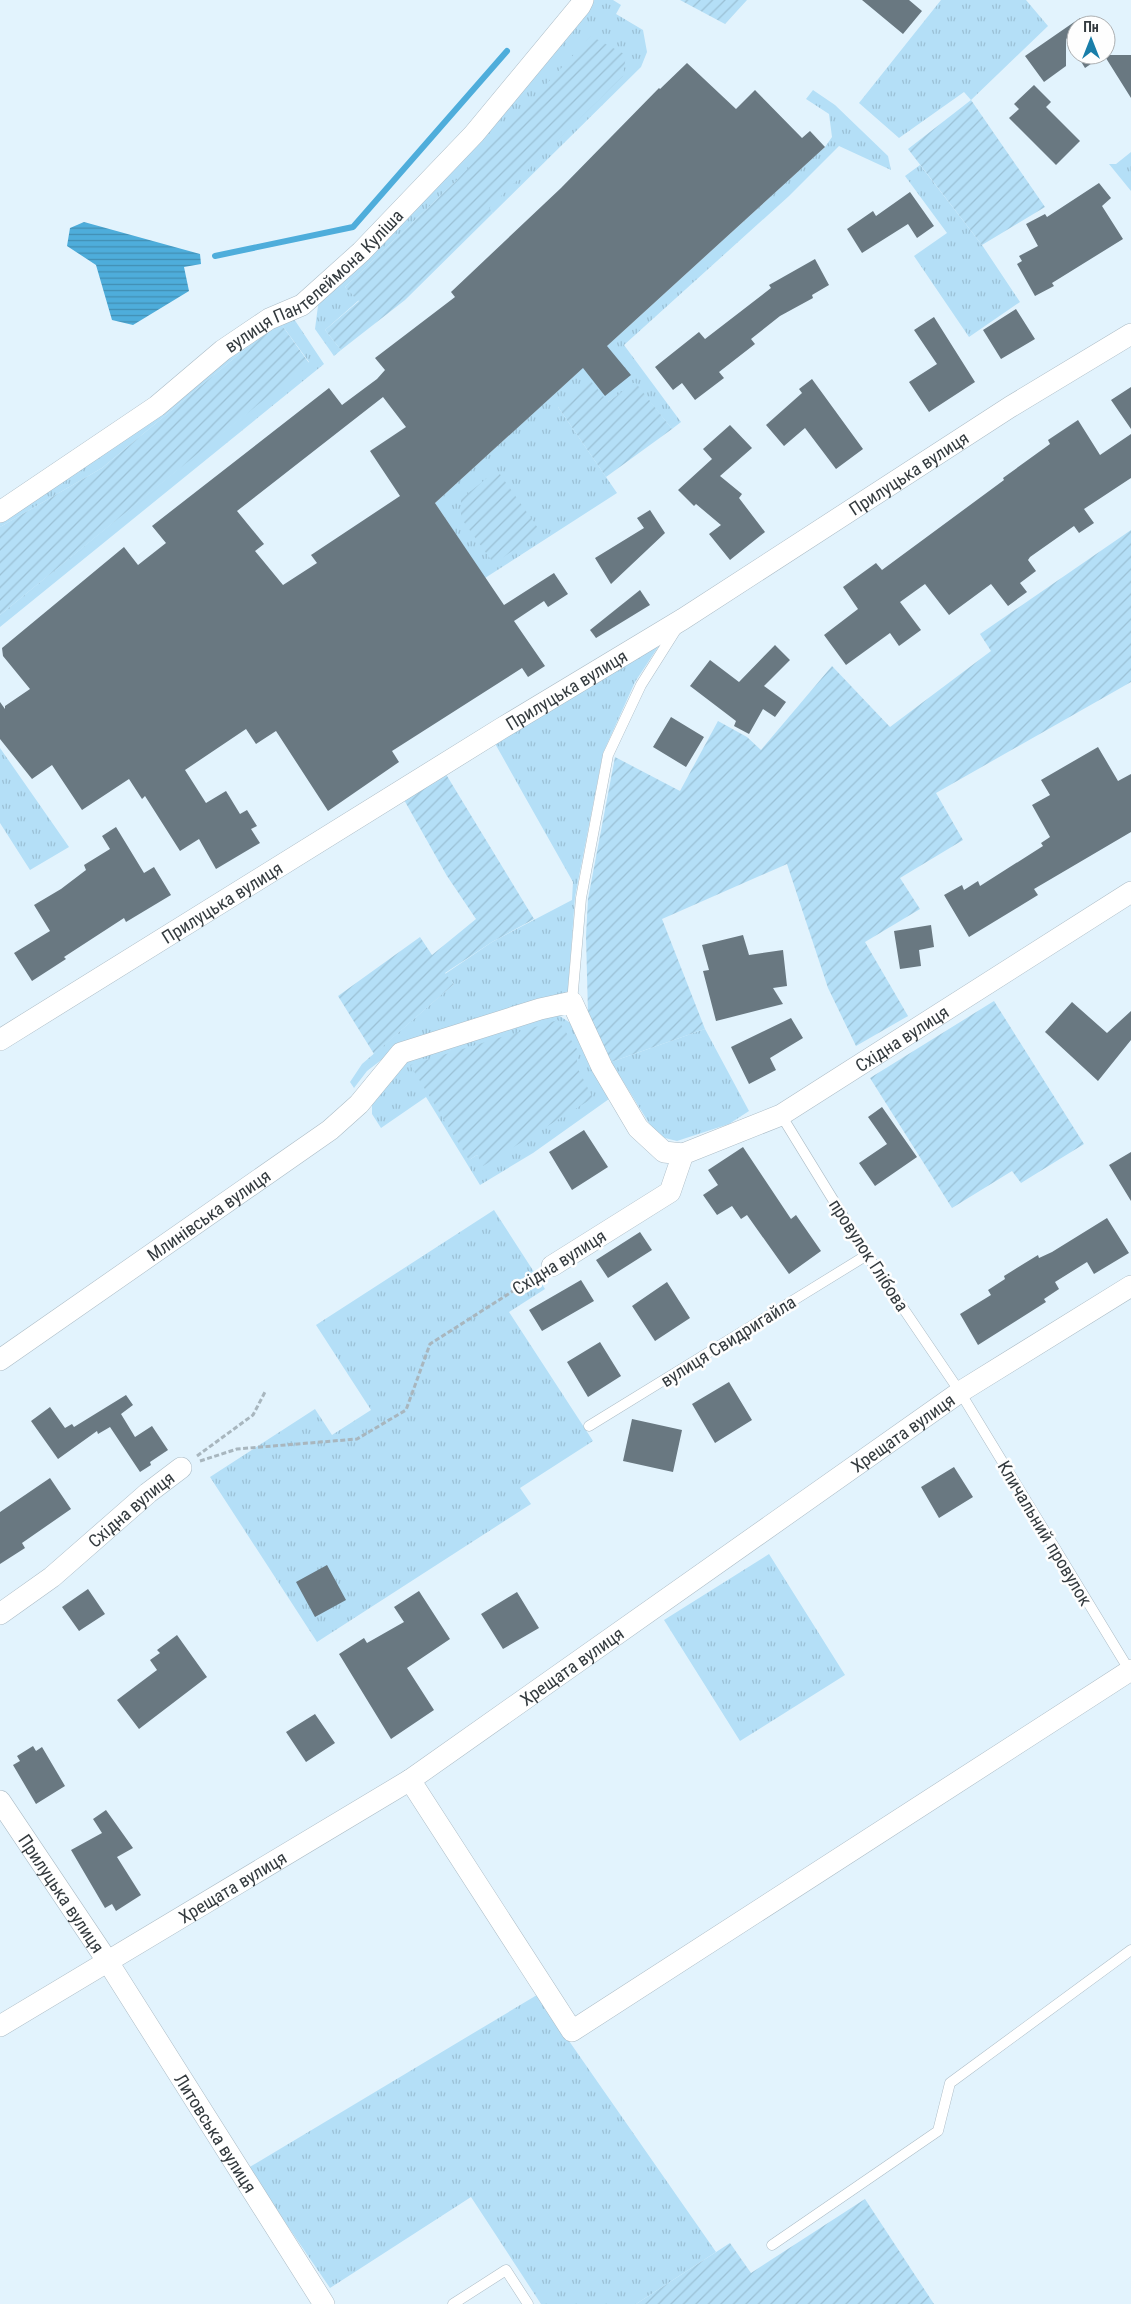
<svg xmlns="http://www.w3.org/2000/svg" width="1131" height="2304" viewBox="0 0 1131 2304" font-family="'Roboto Condensed',sans-serif">
<style>
.grass{fill:url(#grass-tufts);fill-rule:evenodd}
.garden{fill:url(#garden-furrows)}
.water{fill:url(#water-rules)}
.lines{fill:none;stroke-linecap:round;stroke-linejoin:round}
.stream{stroke:#4eaddb;stroke-width:6}
.building{fill:#697881;fill-rule:evenodd}
.service-casing{stroke:#acbcc6;stroke-width:11}
.minor-casing{stroke:#acbcc6;stroke-width:22}
.path{stroke:#a8b6be;stroke-width:3;stroke-dasharray:5 2.5;stroke-linecap:butt}
.service{stroke:#fff;stroke-width:10}
.minor{stroke:#fff;stroke-width:21}
.labels{text-anchor:middle;dominant-baseline:central;stroke-width:5;stroke-linejoin:round;paint-order:stroke}
.street-label{font-size:18px;fill:#343b3f;stroke:#fefefe}
</style>
<defs>
<pattern id="grass-tufts" width="24" height="20" patternUnits="userSpaceOnUse" patternTransform="scale(1.25)"><rect width="24" height="20" fill="#b4dff7"/><path d="M3 7l-1-3M5 7V3M7 7l1-3M15 17l-1-3M17 17v-4M19 17l1-3" fill="none" stroke="#9bc0d5"/></pattern>
<pattern id="garden-furrows" width="10" height="10" patternUnits="userSpaceOnUse" patternTransform="scale(1.25)"><rect width="10" height="10" fill="#b4dff7"/><path d="M-1 1l2-2M0 10L10 0M9 11l2-2" fill="none" stroke="#9bc0d5"/></pattern>
<pattern id="water-rules" width="6" height="5" patternUnits="userSpaceOnUse" patternTransform="scale(1.25)"><rect width="6" height="5" fill="#4eaddb"/><path d="M0 2.5h6" fill="none" stroke="#428eb3"/></pattern>
</defs>
<rect width="100%" height="100%" fill="#e2f3fd"/>
<path class="grass" d="M594,0H613L621,5L616,14L643,30L647,52L641,67L493,213L457,180L345,287L359,300L325,330L341,350L334,356L315,329L319,298Z
M941,0H1026L1048,26L971,100L964,92L899,138L859,103Z
M813,90L835,105L888,156L891,170L839,146L789,196L624,345L681,422L672,429L635,383L608,402L558,407L617,493L485,578L435,503L825,147L832,137L829,114L806,99Z
M1131,152V191L1109,164H1116Z
M920,165L982,245L1020,302L969,337L914,256L947,233L905,176Z
M292,316L324,364L0,627V615L309,362L279,321L102,468L0,527V518L14,511L161,410L226,353L271,323Z
M662,641L635,682L603,753L575,897L568,991L556,998L398,1047L367,1071L354,1088L350,1082L362,1064L454,984L445,974L492,942L572,900L573,882L493,740Z
M0,748L69,847L30,870L0,823Z
M544,1015H558L572,1024L609,1099L533,1153L480,1185L426,1097L381,1128L372,1114V1099L404,1059ZM577,1049V1067L484,1165L477,1155L469,1160Z
M705,1029L749,1111L729,1124L677,1141L657,1136L611,1062Z
M494,1210L545,1289L509,1312L593,1441L520,1488L531,1504L317,1642L210,1477L315,1409L332,1435L371,1410L316,1325Z
M769,1554L845,1675L740,1741L664,1620Z
M537,1995L716,2252L636,2304H541L471,2197L330,2288L248,2168Z"/>
<path class="garden" d="M680,0H747L725,24Z
M591,36L626,55L623,76L489,208L493,213L405,300L341,350L325,330L359,301L345,287L457,180Z
M971,100L1045,207L982,245L908,149Z
M279,321L309,363L0,615V527L102,468Z
M591,381L608,402L635,382L672,429L606,477L558,407Z
M497,470L540,531L494,564L461,518V499Z
M1131,530V682L936,793L963,840L900,878L920,909L865,942L908,1016L856,1046L828,988L787,864L662,919L705,1029L611,1062L588,1014L586,936L588,899L615,757L680,791L718,721L747,737L761,750L832,666L890,727L991,651L980,634Z
M444,771L534,919L492,942L445,973L454,984L374,1054L338,996L420,937L432,955L476,919L447,876L403,798Z
M994,1001L1084,1144L1021,1183L1012,1171L952,1208L870,1078Z
M558,1020L577,1049V1067L593,1098L483,1166L477,1155L469,1160L410,1065Z
M865,2199L934,2304H636L730,2243L751,2273Z"/>
<path class="water" d="M84,222L200,254L201,264L184,267L189,291L133,325L112,320L96,265L67,246L70,228Z"/>
<g class="lines">
<path class="stream" d="M215,256L353,227L507,51"/>
</g>
<path class="building" d="M862,0H909L922,11L903,34Z
M1080,18L1085,25H1076V54L1066,38V66L1044,82L1025,56Z
M1077,55H1131V98L1104,55L1085,68Z
M687,63L736,109L755,90L802,138L810,131L825,147L607,346L631,375L605,396L583,368L435,503L504,605L554,573L568,594L548,607L544,601L514,621L545,666L528,677L522,668L392,751L399,762L328,811L276,731L256,744L246,729L185,770L206,803L226,791L240,814L247,810L257,826L251,829L260,843L216,869L199,839L180,851L145,796L142,799L129,779L82,810L52,765L32,779L0,739V702L5,709V706L30,689L3,656L2,648L124,547L138,565L166,543L152,526L329,388L342,405L377,379L385,370L375,358L455,297L451,292L561,188L659,88L660,89ZM383,397L406,427L370,451L400,496L311,555L317,563L283,585L255,551L264,544L237,511Z
M1034,85L1051,102L1046,107L1080,141L1056,165L1009,118L1019,109L1014,104Z
M1099,183L1111,198L1102,206L1123,239L1052,283L1054,286L1035,296L1017,264L1022,261L1019,256L1038,246L1026,224L1045,214L1047,217Z
M910,192L934,226L917,238L908,224L862,253L847,229L873,211L876,216Z
M815,259L829,285L812,295L813,298L780,316L751,339L755,344L719,372L724,378L695,400L682,383L673,390L655,367L699,332L705,339L771,288L769,285Z
M1016,309L1035,339L1001,359L983,330Z
M934,317L975,382L929,412L909,382L937,364L914,330Z
M812,379L863,449L836,469L805,428L784,446L766,425L802,393L799,389Z
M1131,387V429L1111,400Z
M1078,420L1100,455L1131,434V478L1084,509L1094,523L1079,533L1074,526L1030,557L1028,560L1036,571L1020,583L1027,592L1008,606L991,584L949,615L925,584L900,602L921,630L899,646L890,633L846,665L824,635L858,609L843,587L876,563L882,570L1004,480L1003,478L1050,444L1048,440Z
M730,425L752,448L720,476L742,494L739,498L765,532L730,560L709,534L721,525L696,504L694,506L678,490L712,459L703,449Z
M650,510L665,533L611,584L595,558L644,528L637,518Z
M640,590L650,605L596,638L590,630Z
M775,645L790,660L764,686L786,702L775,717L763,709L749,734L734,726L736,721L690,686L710,660L739,682Z
M671,717L704,737L686,767L653,747Z
M1098,747L1118,781L1131,774V832L1034,889L1038,895L969,937L944,895L962,885L964,890L978,881L980,886L1043,846L1041,843L1050,837L1032,805L1050,795L1041,780Z
M116,827L144,873L154,867L171,895L126,922L124,918L64,957L66,959L32,981L14,953L50,931L34,905L61,889L86,870L84,865L110,849L102,836Z
M931,925L934,947L919,950L921,966L900,969L894,931Z
M743,935L749,955L783,950L787,986L773,988L783,1004L716,1021L703,971L709,970L702,945Z
M1072,1002L1107,1033L1131,1011V1040L1098,1081L1045,1032Z
M791,1018L803,1038L770,1058L776,1070L749,1084L731,1047Z
M882,1107L917,1157L875,1186L859,1163L887,1144L868,1117Z
M584,1130L608,1167L572,1190L549,1152Z
M743,1147L791,1219L796,1215L821,1251L789,1274L747,1215L741,1219L732,1206L717,1215L703,1195L718,1185L708,1170Z
M1131,1152V1201L1109,1165Z
M1107,1218L1129,1253L1094,1274L1087,1262L1055,1282L1059,1289L1044,1299L1046,1302L978,1345L960,1314L991,1295L988,1290L1005,1279L1004,1276L1038,1255L1039,1258L1052,1252Z
M640,1232L652,1250L608,1278L596,1260Z
M581,1280L594,1301L542,1331L529,1310Z
M667,1282L690,1318L655,1341L632,1306Z
M600,1342L621,1376L588,1397L567,1362Z
M729,1382L752,1420L715,1443L692,1404Z
M126,1395L133,1405L121,1414L135,1437L152,1426L168,1450L150,1462L151,1465L140,1472L110,1427L98,1434L97,1431L58,1459L31,1421L50,1407L65,1428L72,1424L74,1427Z
M632,1419L682,1430L673,1472L623,1461Z
M954,1467L973,1497L939,1518L921,1487Z
M50,1478L71,1509L22,1543L25,1548L0,1564V1512Z
M327,1565L346,1600L315,1617L296,1582Z
M88,1589L105,1614L79,1631L62,1607Z
M419,1591L450,1639L407,1668L434,1710L391,1739L339,1654L364,1638L367,1643L404,1622L394,1607Z
M517,1592L539,1628L503,1649L481,1614Z
M177,1635L207,1677L139,1729L117,1700L157,1670L150,1660L160,1653L157,1650Z
M315,1714L335,1743L306,1762L286,1732Z
M33,1746L36,1751L42,1747L65,1786L36,1804L13,1765L20,1761L17,1756Z
M106,1810L133,1848L117,1857L141,1895L116,1911L112,1904L105,1908L71,1850L102,1833L93,1819Z"/>
<g class="lines">
<g class="service-casing">
<path id="service" d="M572,1002L581,898L608,755L641,685L677,628
M781,1115L867,1255L960,1392L1131,1673
M589,1426L867,1255
M772,2245L938,2131L950,2083L1131,1950
M453,2304L506,2270L528,2304"/>
</g>
<g class="minor-casing">
<g id="minor">
<path id="s1" d="M0,512L157,406L223,350L269,319L302,305L361,252L474,134L580,6L583,0"/>
<path id="s2" d="M0,1040L502,728L683,619L1010,407L1131,334"/>
<path id="s3" d="M552,1266L670,1192L683,1154L781,1115L1131,892"/>
<path id="s4" d="M0,1360L330,1130L359,1104L401,1053L540,1009L572,1002L602,1067L638,1128L664,1152L683,1154"/>
<path id="s5" d="M0,1614L52,1577L148,1493L181,1468"/>
<path d="M410,1780L572,2031L1131,1670"/>
<path id="s6" d="M0,1801L108,1962L324,2304"/>
<path id="s7" d="M0,2026L410,1780L960,1392L1131,1286"/>
</g>
</g>
<path class="path" d="M197,1456L253,1415L265,1392
M200,1461L237,1449L357,1439L406,1410L430,1344L535,1277"/>
<use href="#service" class="service"/>
<use href="#minor" class="minor"/>
</g>
<g class="labels">
<g class="street-label">
<text stroke="none"><textPath href="#s1" startOffset="391">вулиця Пантелеймона Куліша</textPath></text>
<text stroke="none"><textPath href="#s2" startOffset="1071">Прилуцька вулиця</textPath></text>
<text stroke="none"><textPath href="#s2" startOffset="666">Прилуцька вулиця</textPath></text>
<text stroke="none"><textPath href="#s2" startOffset="261">Прилуцька вулиця</textPath></text>
<text stroke="none"><textPath href="#s3" startOffset="428">Східна вулиця</textPath></text>
<text stroke="none"><textPath href="#s4" startOffset="254">Млинівська вулиця</textPath></text>
<text transform="translate(869 1255) rotate(57)">провулок Глібова</text>
<text transform="translate(559 1262) rotate(-32)">Східна вулиця</text>
<text transform="translate(728 1341) rotate(-32)">вулиця Свидригайла</text>
<text stroke="none"><textPath href="#s7" startOffset="1081">Хрещата вулиця</textPath></text>
<text stroke="none"><textPath href="#s5" startOffset="168">Східна вулиця</textPath></text>
<text transform="translate(1045 1533) rotate(59)">Кличальний провулок</text>
<text stroke="none"><textPath href="#s7" startOffset="676">Хрещата вулиця</textPath></text>
<text stroke="none"><textPath href="#s7" startOffset="271">Хрещата вулиця</textPath></text>
<text stroke="none"><textPath href="#s6" startOffset="111">Прилуцька вулиця</textPath></text>
<text stroke="none"><textPath href="#s6" startOffset="396">Литовська вулиця</textPath></text>
</g>
</g>
<g transform="translate(1091 40)"><circle r="24" fill="#fefefe" stroke="#adb0b2"/>
<path d="M0-4L9 19L0 12L-9 19Z" fill="#197ea9"/>
<text y="-8" font-size="14" font-weight="bold" text-anchor="middle" fill="#343b3f">Пн</text>
</g>
</svg>
